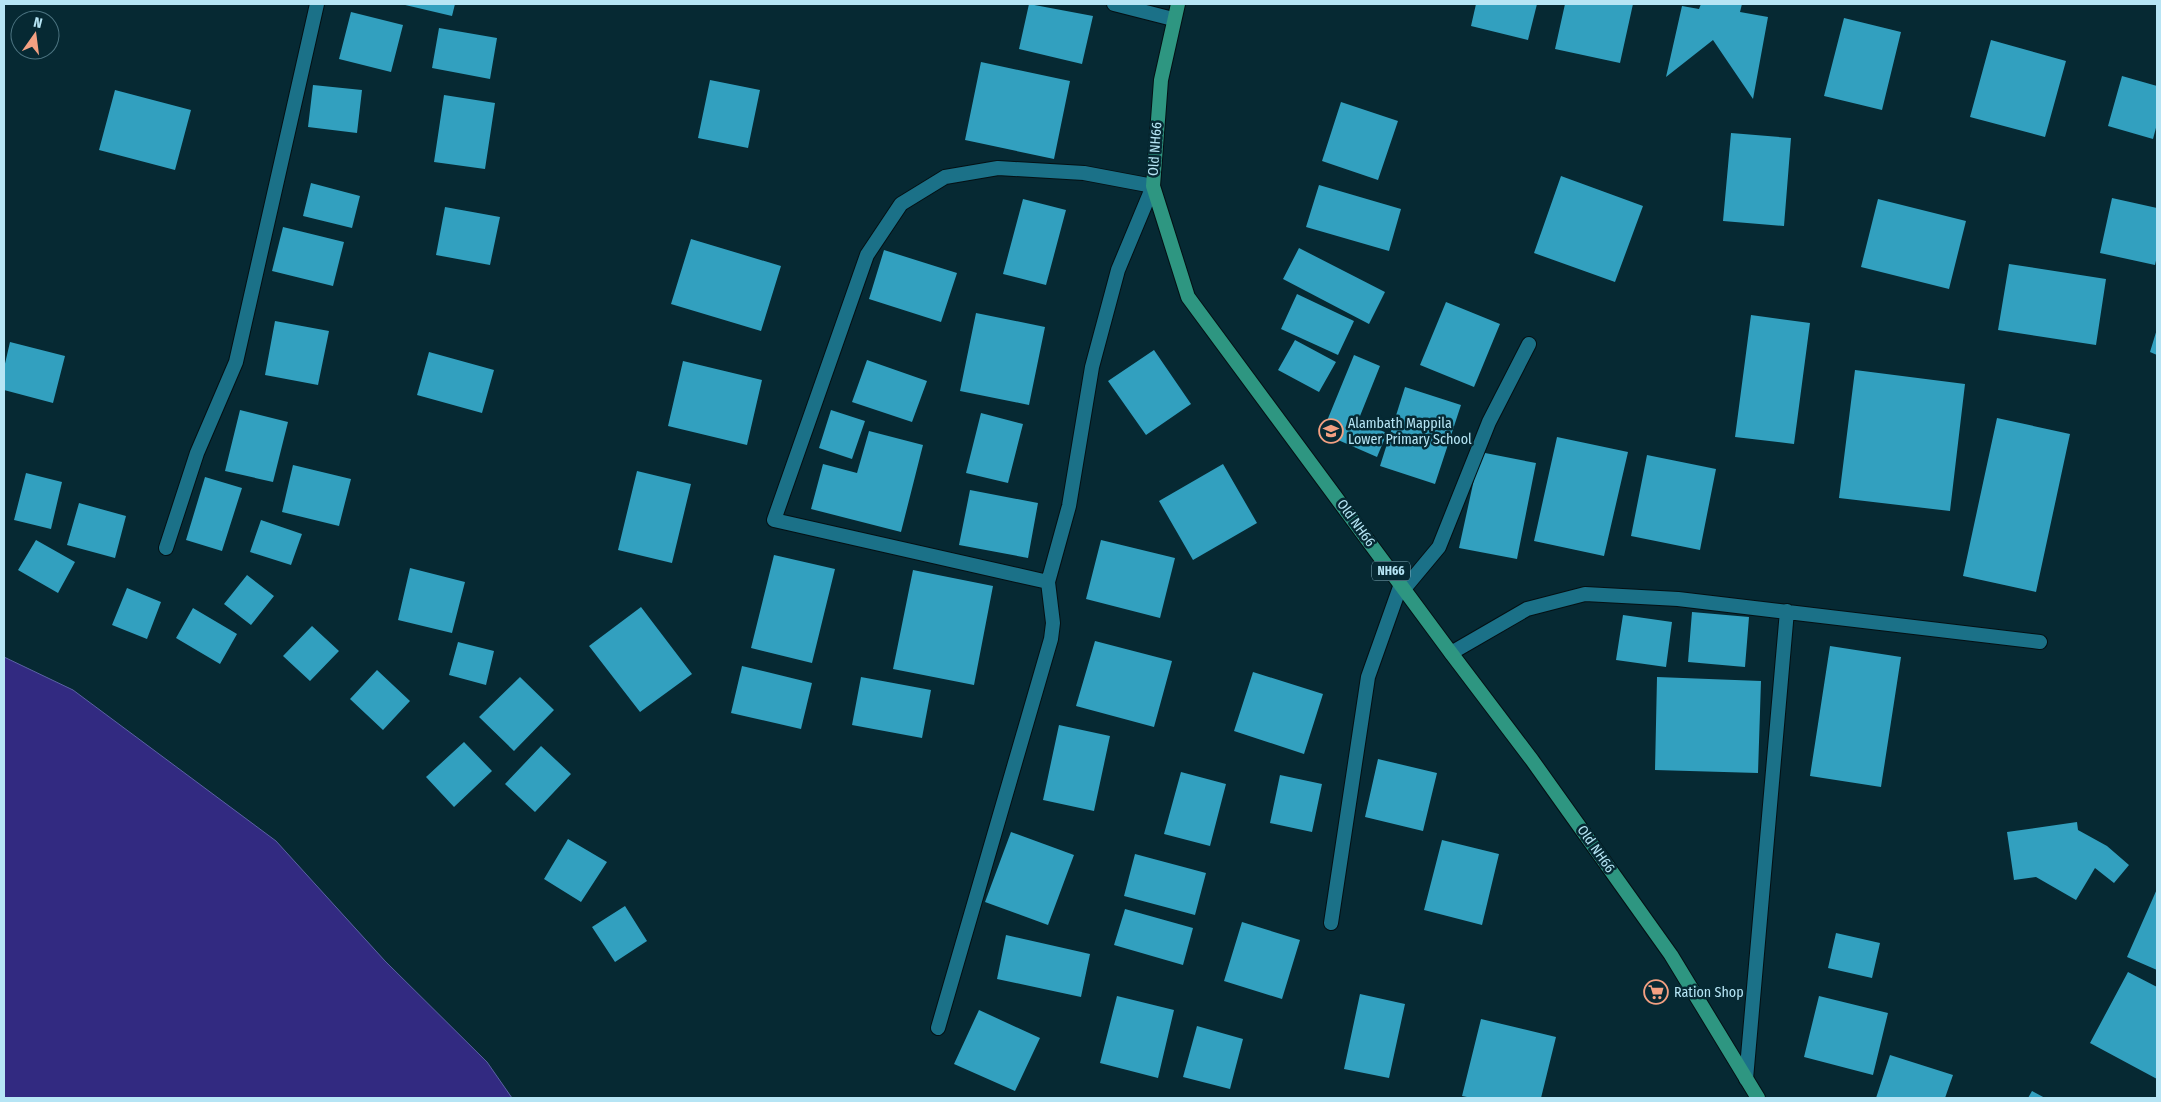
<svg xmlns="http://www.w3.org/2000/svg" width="2161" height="1102" viewBox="0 0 2161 1102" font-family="'Fira Sans Condensed',sans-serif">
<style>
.water{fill:#322a81;stroke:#5a62a4}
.building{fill:#32a0bf}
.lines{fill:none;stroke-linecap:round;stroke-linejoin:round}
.minor-casing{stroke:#041014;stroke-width:16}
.primary-casing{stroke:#041014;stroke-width:16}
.minor{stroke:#1b7188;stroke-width:14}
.primary{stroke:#2e9681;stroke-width:14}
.labels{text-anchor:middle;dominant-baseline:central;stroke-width:5;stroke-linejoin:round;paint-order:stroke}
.shield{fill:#062933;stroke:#81adbb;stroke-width:1}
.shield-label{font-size:12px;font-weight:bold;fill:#b6e5f5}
.street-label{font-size:14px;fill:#b6e5f5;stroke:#062933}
.poi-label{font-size:14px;fill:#b6e5f5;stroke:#062933;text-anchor:start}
</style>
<rect width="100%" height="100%" fill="#062933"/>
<path class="water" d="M4,657L73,690L276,841L385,961L487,1062L512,1098H4Z"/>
<path class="building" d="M401,4H455L452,16Z
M1029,4L1093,16L1082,64L1019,49Z
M1476,4H1537L1528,40L1471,26Z
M1565,4H1633L1620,63L1555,49Z
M1701,4H1742L1740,12L1768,17L1753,99L1713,40L1666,77L1682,6L1699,9Z
M351,12L403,25L391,72L339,59Z
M1844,18L1901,32L1882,110L1824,96Z
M439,28L497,38L490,79L432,68Z
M1991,40L2066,61L2045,137L1970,117Z
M981,62L1070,81L1054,159L965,140Z
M2122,76L2157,86V124L2153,139L2108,126Z
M710,80L760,90L748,148L698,138Z
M313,85L362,90L357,133L308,127Z
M115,90L191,110L175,170L99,150Z
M444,95L495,103L485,169L434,162Z
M1341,102L1398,121L1378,180L1322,161Z
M1731,133L1791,138L1784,226L1723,221Z
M1561,176L1643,206L1615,282L1534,253Z
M311,183L360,196L352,228L303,216Z
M1319,185L1401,209L1389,251L1306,227Z
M2112,198L2157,208V256L2155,265L2100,253Z
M1023,199L1066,210L1046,285L1003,274Z
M1878,199L1966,221L1949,289L1861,267Z
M445,207L500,217L490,265L436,255Z
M283,227L344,242L333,286L272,271Z
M691,239L781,266L761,331L671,304Z
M1299,248L1385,292L1369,324L1283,279Z
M884,250L957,273L941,322L869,299Z
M2009,264L2106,279L2096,345L1998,330Z
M1297,294L1354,321L1338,355L1281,329Z
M1446,302L1500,324L1474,387L1420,365Z
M976,313L1045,327L1029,405L960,391Z
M1751,315L1810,323L1794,444L1735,437Z
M275,321L329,331L318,385L265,375Z
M2157,329V355L2150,352Z
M1295,340L1336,362L1319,392L1278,370Z
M10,342L65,356L53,403L4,390V368Z
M1154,350L1191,404L1146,435L1108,381Z
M429,352L494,370L482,413L417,395Z
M1354,355L1380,366L1358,421L1387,433L1377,457L1322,433Z
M867,360L927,381L912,422L852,402Z
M683,361L762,380L747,445L668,426Z
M1855,370L1965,384L1950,511L1839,498Z
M1405,387L1461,405L1435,484L1380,466Z
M240,410L288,422L273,482L225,471Z
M831,410L865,421L852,459L819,448Z
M981,413L1023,424L1008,483L966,473Z
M1997,418L2070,434L2036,592L1963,576Z
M869,431L923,445L901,532L811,509L823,464L857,473Z
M1557,437L1628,452L1604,556L1534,541Z
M1480,452L1536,463L1517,559L1459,548Z
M1647,455L1716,469L1700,550L1631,536Z
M1223,464L1257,523L1193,560L1159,501Z
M293,465L351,479L339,526L282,512Z
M637,471L691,484L672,563L618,550Z
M26,473L62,482L51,529L14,520Z
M205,477L242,488L222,551L186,540Z
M970,490L1038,503L1028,558L959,545Z
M79,503L126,516L115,558L67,545Z
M261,520L302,534L291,565L250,552Z
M36,540L75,562L58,593L18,570Z
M1101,540L1175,558L1160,618L1086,599Z
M774,555L835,569L812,663L751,648Z
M410,568L465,582L452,633L398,620Z
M913,570L993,586L974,685L893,669Z
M247,575L274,596L251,625L224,604Z
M127,588L161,602L147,639L112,625Z
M641,607L692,674L640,712L589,646Z
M193,608L237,634L220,664L176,638Z
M1692,612L1749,617L1745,667L1688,662Z
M1623,615L1672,622L1666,667L1616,660Z
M312,626L339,651L310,681L283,656Z
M1095,641L1172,661L1154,727L1076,706Z
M458,642L494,651L486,685L449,675Z
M1830,646L1901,657L1881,787L1810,776Z
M742,666L812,683L801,729L731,713Z
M377,670L410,701L383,730L350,699Z
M1253,672L1323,694L1304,754L1234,731Z
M520,677L554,710L514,751L479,717Z
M861,677L931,690L922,738L852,725Z
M1657,677L1761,681L1758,773L1655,770Z
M1059,725L1110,736L1094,811L1043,800Z
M464,742L492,771L454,807L426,777Z
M541,746L571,774L535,812L505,784Z
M1378,759L1437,773L1423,831L1365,817Z
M1181,772L1226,784L1210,846L1164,834Z
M1280,775L1322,784L1312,832L1270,823Z
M2077,822L2078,830L2107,846L2129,865L2114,883L2095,868L2076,900L2036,877L2014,880L2007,832Z
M1011,832L1074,855L1048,925L985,902Z
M568,839L607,862L581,902L544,879Z
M1442,840L1499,854L1482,925L1424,910Z
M1135,854L1206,873L1195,915L1124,896Z
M2157,889V970L2127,957Z
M625,906L647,941L615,962L592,927Z
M1125,909L1193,928L1183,965L1114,945Z
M1242,922L1300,940L1282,999L1224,981Z
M1836,933L1880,943L1872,978L1828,968Z
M1006,935L1090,954L1081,997L997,979Z
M2128,972L2157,987V1079L2090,1043Z
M1360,994L1405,1004L1389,1078L1344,1069Z
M1117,996L1174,1010L1158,1078L1100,1063Z
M1819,996L1888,1013L1873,1075L1804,1057Z
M979,1010L1040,1038L1015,1091L954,1064Z
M1481,1019L1556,1037L1541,1098H1472L1462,1096Z
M1197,1026L1243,1039L1230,1089L1183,1077Z
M1890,1055L1953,1075L1945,1098H1876Z
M2032,1091L2045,1098H2028Z"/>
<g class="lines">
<g class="minor-casing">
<path id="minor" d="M1114,4L1173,19
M166,548L197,453L236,362L317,4
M1404,589L1439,547L1489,422L1529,344
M1451,653L1527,609L1585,594L1678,599L2040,642
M1331,923L1368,677L1401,584
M938,1028L1051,639L1053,623L1048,582L1069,506L1092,367L1118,270L1153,186L1084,173L998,168L945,177L901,204L867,255L774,520L1048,582
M1746,1079L1787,611"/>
</g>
<g class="primary-casing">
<path id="primary" d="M1178,4L1161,80L1153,186L1188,297L1451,653L1532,760L1671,955L1758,1098"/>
</g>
<use href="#minor" class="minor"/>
<use href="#primary" class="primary"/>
</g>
<defs>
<g id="school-ring" transform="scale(1.25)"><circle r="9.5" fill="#062933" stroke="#f3a082" stroke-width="1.5"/><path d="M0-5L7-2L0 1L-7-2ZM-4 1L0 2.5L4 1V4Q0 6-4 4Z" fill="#f3a082"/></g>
<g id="supermarket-ring" transform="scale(1.25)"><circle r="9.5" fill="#062933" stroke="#f3a082" stroke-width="1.5"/><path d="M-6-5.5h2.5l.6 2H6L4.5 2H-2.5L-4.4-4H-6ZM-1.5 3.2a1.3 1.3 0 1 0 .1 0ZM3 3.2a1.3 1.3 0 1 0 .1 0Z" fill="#f3a082"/></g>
</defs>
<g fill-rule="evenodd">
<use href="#school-ring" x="1331" y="431"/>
<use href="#supermarket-ring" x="1656" y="992"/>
</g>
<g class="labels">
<rect class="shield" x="1372" y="561.5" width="38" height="19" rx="4"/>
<g class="shield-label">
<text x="1391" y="571">NH66</text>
</g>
<g class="street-label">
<text transform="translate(1155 149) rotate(-86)">Old NH66</text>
<text transform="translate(1356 523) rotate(54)">Old NH66</text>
<text transform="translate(1596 849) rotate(55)">Old NH66</text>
</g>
<g class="poi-label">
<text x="1348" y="423">Alambath Mappila<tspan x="1348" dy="16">Lower Primary School</tspan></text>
<text x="1674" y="992">Ration Shop</text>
</g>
</g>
<rect width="2161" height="1102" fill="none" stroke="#b6e5f5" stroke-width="10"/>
<g transform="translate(35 35) rotate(14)"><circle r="24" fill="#062933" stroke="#4c7481"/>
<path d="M0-4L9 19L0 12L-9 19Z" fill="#f3a082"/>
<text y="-8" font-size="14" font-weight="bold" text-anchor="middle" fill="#b6e5f5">N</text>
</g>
</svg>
